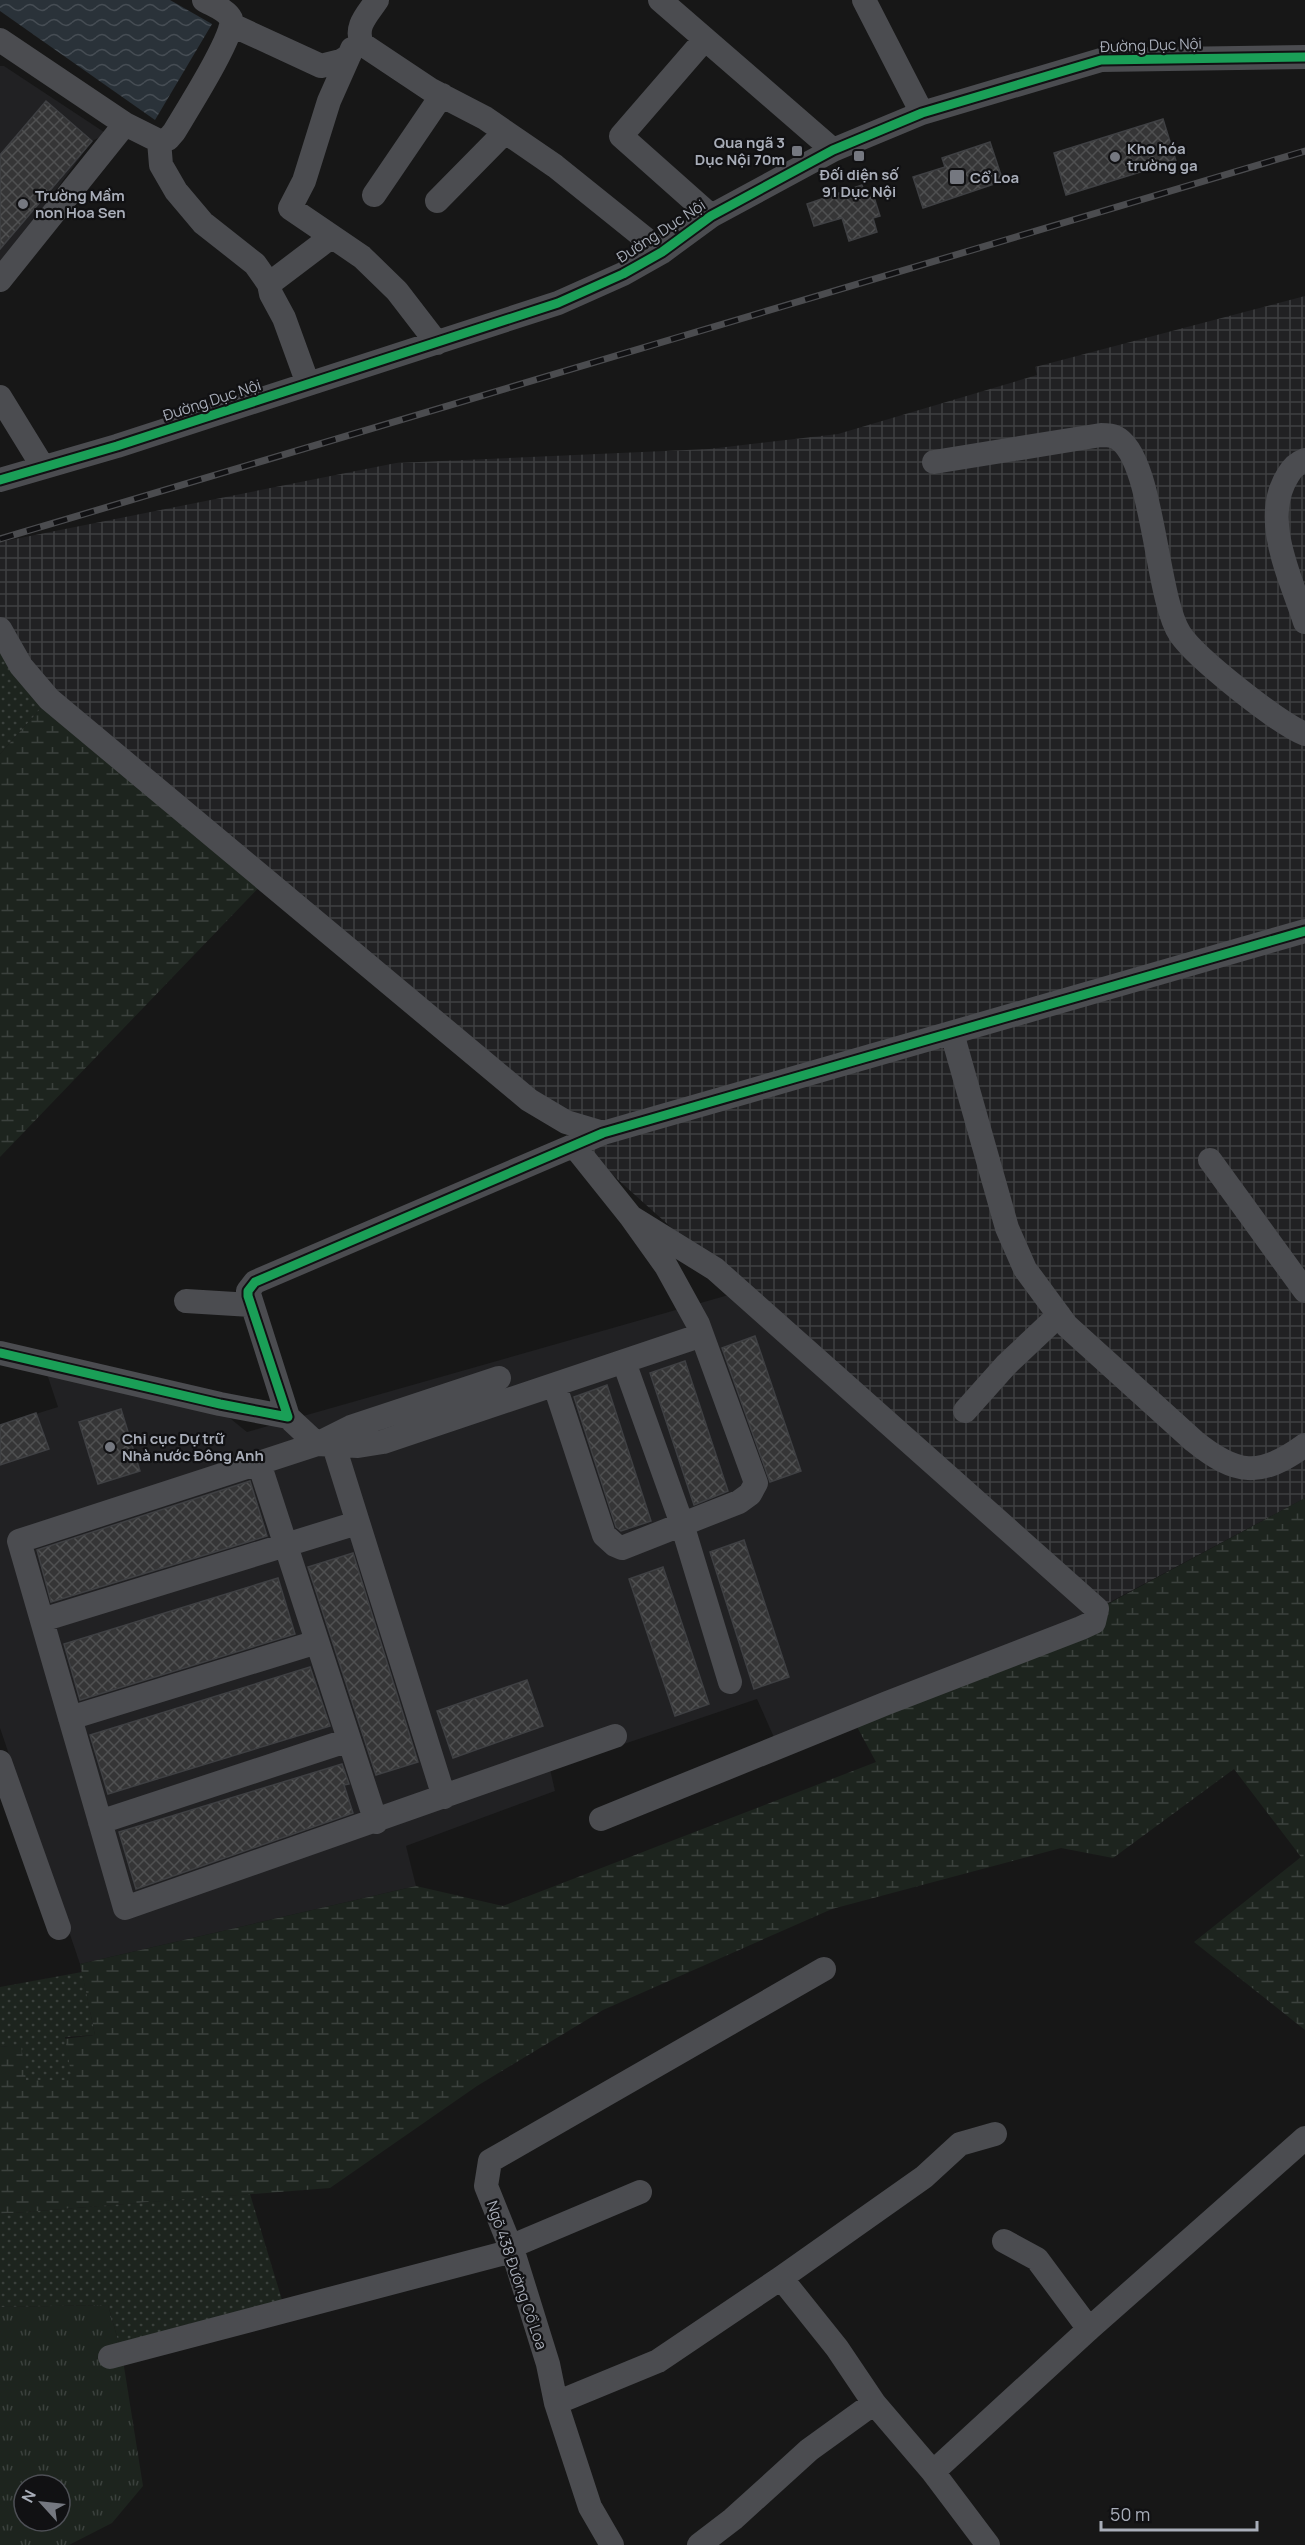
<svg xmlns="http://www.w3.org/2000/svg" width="1305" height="2545" viewBox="0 0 1305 2545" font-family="Manrope,sans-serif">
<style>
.built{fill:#212123}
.industrial{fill:url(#industrial-grid)}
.grass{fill:url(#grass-tufts);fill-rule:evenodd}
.wetland{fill:url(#wetland-marsh)}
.garden{fill:url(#garden-dots)}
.water{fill:url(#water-waves)}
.building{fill:url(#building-cross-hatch);stroke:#3f4043;stroke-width:1.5}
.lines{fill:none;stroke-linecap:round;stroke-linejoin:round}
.minor{stroke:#4b4c50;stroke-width:24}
.rail-casing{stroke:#4b4c4f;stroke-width:7}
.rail{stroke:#111113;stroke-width:4.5;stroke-dasharray:14;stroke-linecap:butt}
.cycleway-casing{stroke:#111113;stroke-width:13}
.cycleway{stroke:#1a9f57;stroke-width:9}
.poi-dot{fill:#757880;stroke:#111113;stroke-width:2}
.labels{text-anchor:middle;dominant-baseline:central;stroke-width:4.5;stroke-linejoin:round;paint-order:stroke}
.street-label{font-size:15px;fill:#a8adb8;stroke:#111113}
.poi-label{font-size:15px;font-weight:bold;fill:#a8adb8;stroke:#111113;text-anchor:start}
</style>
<defs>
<pattern id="industrial-grid" width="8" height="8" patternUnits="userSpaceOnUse" patternTransform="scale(1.5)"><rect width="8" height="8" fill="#212123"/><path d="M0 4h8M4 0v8" fill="none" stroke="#3e3f41"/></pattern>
<pattern id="grass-tufts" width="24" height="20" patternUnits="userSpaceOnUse" patternTransform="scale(1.5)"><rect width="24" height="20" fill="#1d241e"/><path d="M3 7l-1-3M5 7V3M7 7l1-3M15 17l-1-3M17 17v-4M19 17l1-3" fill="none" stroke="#3b413d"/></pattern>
<pattern id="wetland-marsh" width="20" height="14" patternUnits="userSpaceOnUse" patternTransform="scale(1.5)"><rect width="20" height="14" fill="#1d241e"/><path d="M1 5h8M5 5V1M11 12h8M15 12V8" fill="none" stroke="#3b413d"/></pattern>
<pattern id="garden-dots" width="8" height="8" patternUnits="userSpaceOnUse" patternTransform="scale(1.5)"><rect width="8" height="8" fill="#1d241e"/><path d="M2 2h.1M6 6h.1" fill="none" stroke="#3b413d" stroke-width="1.8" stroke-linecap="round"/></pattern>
<pattern id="water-waves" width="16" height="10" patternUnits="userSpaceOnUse" patternTransform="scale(1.5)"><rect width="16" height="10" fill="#2a3239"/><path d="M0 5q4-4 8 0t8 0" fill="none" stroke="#464d54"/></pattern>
<pattern id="building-cross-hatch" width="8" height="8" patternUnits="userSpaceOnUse" patternTransform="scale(1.5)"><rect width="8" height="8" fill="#353536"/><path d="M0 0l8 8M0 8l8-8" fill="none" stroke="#4f5051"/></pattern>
</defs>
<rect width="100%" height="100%" fill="#171717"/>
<path class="built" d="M0,66H4L107,134L92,141L0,266Z
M732,1294L1091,1613L776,1742L757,1699L550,1769L555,1791L406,1846L416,1886L80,1964L0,1728V1425L58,1407L47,1374L226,1415L247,1432Z"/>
<path class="industrial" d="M1305,296V1498L1097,1609L529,1100L49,699L0,620V542L396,463L709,449L838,434L1037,375L1035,367Z"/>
<path class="grass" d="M108,2305L122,2354L143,2486L112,2523L69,2545H0V2307ZM24,2485H60V2521H24Z"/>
<path class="wetland" d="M49,699L266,880L0,1157V754Z
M1305,1498V2030L1194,1942L1301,1857L1234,1769L1113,1858L1061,1848L832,1909L603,2010L477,2086L330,2188L0,2214V2047L95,2035L80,1964L416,1886L503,1906L876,1762L849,1712L1091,1613Z"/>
<path class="garden" d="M0,628L49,699L0,754Z
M82,1972L95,2035L65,2037L72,2080H26L21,2045L0,2047V1987Z
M250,2194L285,2310L122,2354L108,2305L0,2307V2214Z"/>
<path class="water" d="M0,0H170L212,24L155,120L0,11Z"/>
<path class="building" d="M46,101L92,141L0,249V155Z
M1163,119L1176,161L1066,195L1054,153Z
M990,142L1003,181L923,208L913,177L945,167L942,158Z
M862,185L866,197L873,194L880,216L873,218L877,232L849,241L842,218L814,226L807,204Z
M755,1336L801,1471L770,1482L722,1348Z
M685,1361L728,1491L694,1505L650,1373Z
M607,1385L651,1521L621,1531L616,1527L574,1397Z
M121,1409L140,1471L98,1484L79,1422Z
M36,1413L49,1449L0,1465V1425Z
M250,1481L267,1536L51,1602L37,1550Z
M744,1540L789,1677L754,1689L710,1552Z
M353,1553L418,1762L376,1775L308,1567Z
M663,1567L709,1704L675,1716L629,1579Z
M278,1578L295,1634L80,1700L64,1644Z
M310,1667L330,1726L108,1794L90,1735Z
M527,1680L543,1726L453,1758L437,1711Z
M342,1764L349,1784L344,1785L353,1813L136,1889L119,1832Z"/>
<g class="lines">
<path class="minor" d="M377,0C368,14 354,26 362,44L431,90L485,118L555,166L662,252
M660,0L833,150
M864,0L922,113
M232,25L321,66L341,61L349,56L352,49
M705,39L621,136L711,216
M0,40L125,124
M349,56L329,101L304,181L290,208L362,257L397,291L437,343
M159,141L161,165L176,191L203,223L255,264L269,284L271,294L284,318L308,384
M374,195L442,95
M437,201L505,132
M0,280L125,124L159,141L168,139L174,132C184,115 237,32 231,19C227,10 212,5 204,0
M269,284L331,237
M0,397L43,467
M1305,460C1297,463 1292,468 1288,475C1260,519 1291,578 1305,622
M934,462L1101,435C1105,435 1111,435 1115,437C1154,454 1155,596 1180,634C1196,658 1278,723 1305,734
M0,480L117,446L558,303L623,274L662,252L711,216L833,150L922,113L1101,60L1305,57
M0,629L21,666L49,699L529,1100L566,1122L603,1133
M952,1033L1007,1228L1025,1269L1067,1326L1194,1441C1236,1475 1260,1478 1305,1445
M1210,1160L1305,1291
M186,1301L251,1305
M0,1353L220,1404L288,1417
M624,1362L682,1524L730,1682
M499,1378L351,1427L317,1444L288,1417L248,1291L255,1282L603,1133L1305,931
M555,1386L604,1535L615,1545L622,1548L739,1502L750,1494L756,1483L698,1324L666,1266L631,1217L575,1147
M965,1411L1006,1365L1059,1315
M334,1446L444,1797
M259,1463L376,1822
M42,1620L357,1523
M70,1718L317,1642
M615,1736L125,1908L19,1541L317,1444L358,1446L383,1442L702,1335
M0,1762L59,1928
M601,1819L887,1703L1081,1628L1094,1622L1097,1609L715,1269L631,1217
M100,1822L349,1740
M1004,2241L1037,2259L1089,2329
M510,2247L640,2192
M781,2278L837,2348L874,2403L933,2472L988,2545
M110,2357L512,2251
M556,2403L658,2361L781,2278L924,2177L960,2144L995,2134
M933,2472L1089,2329L1305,2138
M612,2545L590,2507L556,2403L548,2364L515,2258L486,2186L490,2161L824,1969
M699,2545L733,2519L809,2450L874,2403"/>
<g class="rail-casing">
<path id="rail" d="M0,539L1305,151"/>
</g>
<use href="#rail" class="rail"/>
<g class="cycleway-casing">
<path id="cycleway" d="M0,480L117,446L558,303L623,274L662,252L711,216L833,150L922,113L1101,60L1305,57
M0,1353L220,1404L288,1417L248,1296V1291L255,1282L603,1133L1305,931"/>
</g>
<use href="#cycleway" class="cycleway"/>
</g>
<g class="poi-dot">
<rect x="791" y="145" width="12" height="12" rx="3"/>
<rect x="853" y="150" width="12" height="12" rx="3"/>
<circle cx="1115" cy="157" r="6"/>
<rect x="949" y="169" width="16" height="16" rx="3"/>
<circle cx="23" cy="204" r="6"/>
<circle cx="110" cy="1447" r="6"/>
</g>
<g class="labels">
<g class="street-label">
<text transform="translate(1151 45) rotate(-2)">Đường Dục Nội</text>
<text transform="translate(661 231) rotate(-33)">Đường Dục Nội</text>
<text transform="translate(212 400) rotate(-18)">Đường Dục Nội</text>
<text transform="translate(517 2275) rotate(71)">Ngõ 438 Đường Cổ Loa</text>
</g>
<g class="poi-label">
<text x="785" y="142" text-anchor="end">Qua ngã 3<tspan x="785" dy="17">Dục Nội 70m</tspan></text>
<text x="1127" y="148">Kho hóa<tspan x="1127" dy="17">trường ga</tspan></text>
<text x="859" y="174" text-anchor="middle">Đối diện số<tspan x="859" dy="17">91 Dục Nội</tspan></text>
<text x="970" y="177">Cổ Loa</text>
<text x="35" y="195">Trường Mầm<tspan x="35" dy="17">non Hoa Sen</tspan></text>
<text x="122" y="1438">Chi cục Dự trữ<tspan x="122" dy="17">Nhà nước Đông Anh</tspan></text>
</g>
</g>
<g transform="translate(42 2503) rotate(297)"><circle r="28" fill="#111113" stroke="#4d4f55" stroke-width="1.5"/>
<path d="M0-4.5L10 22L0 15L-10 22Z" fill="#757880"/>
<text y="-9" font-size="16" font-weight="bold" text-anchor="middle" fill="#a8adb8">N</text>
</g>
<path d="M1101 2521v9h156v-9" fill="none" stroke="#a8adb8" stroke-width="3"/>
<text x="1110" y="2521" font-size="18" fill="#a8adb8" stroke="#111113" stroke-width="4.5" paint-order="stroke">50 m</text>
</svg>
